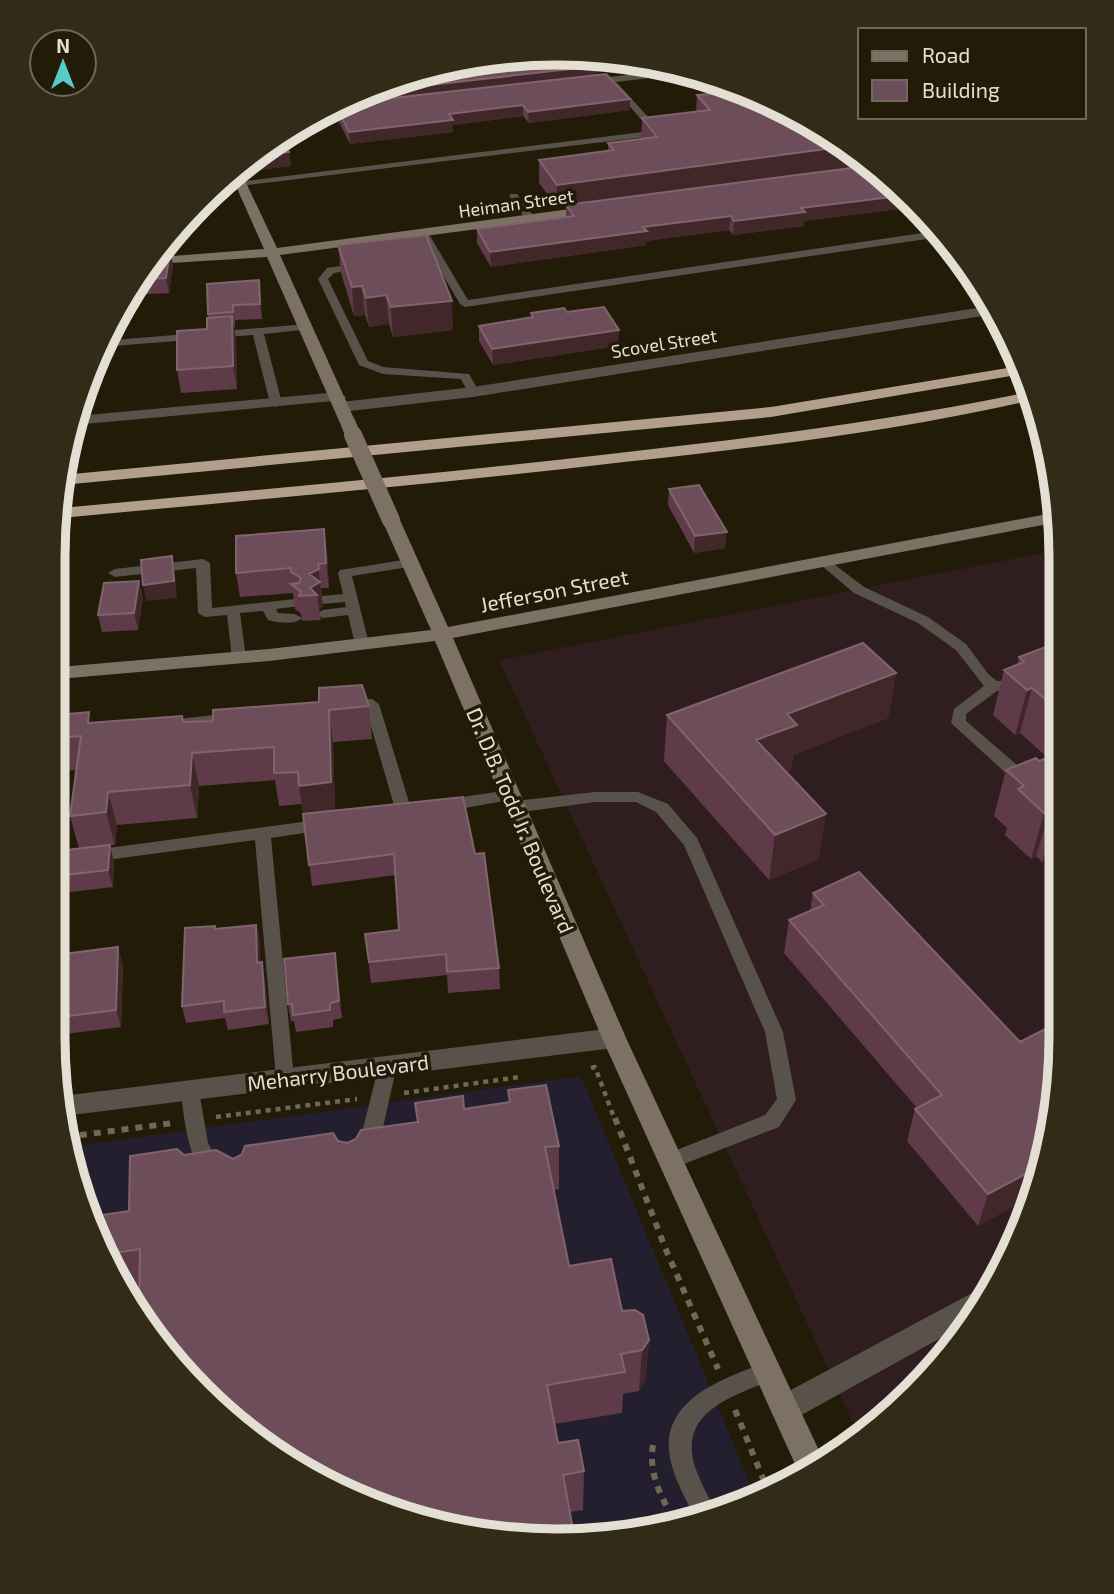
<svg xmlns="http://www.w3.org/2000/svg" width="1114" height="1594" viewBox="0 0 1114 1594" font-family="'Exo 2',sans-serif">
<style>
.education{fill:#2f1d20}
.medical{fill:#241f2f}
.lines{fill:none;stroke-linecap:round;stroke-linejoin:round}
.path-far1{stroke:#6e6857;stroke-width:4.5;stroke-dasharray:5 5;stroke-linecap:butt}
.path{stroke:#6e6857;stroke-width:6;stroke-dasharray:7 7;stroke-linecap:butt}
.lane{fill:#59524a;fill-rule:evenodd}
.street{fill:#59524a;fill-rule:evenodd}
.secondary{fill:#7d7165;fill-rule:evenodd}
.highway{fill:#b19e8b;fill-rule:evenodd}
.secondary-bridge-far1{stroke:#7d7165;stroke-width:15}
.secondary-bridge{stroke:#7d7165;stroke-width:18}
.wall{fill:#5f3b4a}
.shaded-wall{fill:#412729}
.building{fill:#6d4d59;stroke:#80646c;stroke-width:2}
.labels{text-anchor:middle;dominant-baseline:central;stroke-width:7;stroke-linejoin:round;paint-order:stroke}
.far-street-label{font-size:18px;fill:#e4dfd3;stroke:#221b07}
.street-label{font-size:21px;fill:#e4dfd3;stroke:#221b07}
.rim{fill:none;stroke:#e4dfd3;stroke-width:9}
</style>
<rect width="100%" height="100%" fill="#221b07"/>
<path class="education" d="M1053,551L1061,1037L1052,1136L1023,1230L976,1318L913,1394L858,1433L499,660Z"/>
<path class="medical" d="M581,1076L756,1498L655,1532L492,1537L364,1503L225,1417L137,1317L70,1168L67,1147Z"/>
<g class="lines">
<path class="path-far1" d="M591,1068L595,1067L615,1120
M404,1093L520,1077
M216,1117L357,1099"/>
<path class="path" d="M615,1118L666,1250L718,1369
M66,1137L173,1123
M735,1410L769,1493
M653,1445C648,1474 662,1500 677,1524"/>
<path class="lane" d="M617,83L661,131V135L214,189L221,184L651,131L614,88L613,86Z
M511,194H517L536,219L535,221H527L509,196Z
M419,231H427L468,300L936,231L940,237L465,307L460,304L418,233Z
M360,263L365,266L364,268L334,273L328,279L368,361L383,367L469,374L479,392L477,394H469L461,379L383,374L359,365L318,279L327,268Z
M307,324L311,325V329L264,334L282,403L276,407L270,403L253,335L100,347L102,341Z
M826,558L864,587L928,617L966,644L989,675L997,681L1021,680L1055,668L1056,678L1022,690L997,691L966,714V721L1032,778L1034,782L1032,786H1020L951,723L954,709L984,686L956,650L918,623L854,593L821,565L819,562Z
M203,559L210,563L212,608L295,599L302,603L300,606L276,609L278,613L295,614L302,618C295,625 278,623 268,620L263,611L240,613L246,658L239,663L232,658L227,615L205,617L198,613L196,568L115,577L108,573L115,569Z
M410,559L415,560V566L352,576L369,644L367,647L362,648L355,644L348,615L323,618L316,614L323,610L346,607L345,602L322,604L315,600L322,596L343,594L338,573L340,570Z
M372,699L379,704L412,812L410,816L404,818L396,812L366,709L349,711L342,706L349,701Z
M233,713L240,718L238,721L178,729L170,724L178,719Z
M510,790L518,795L516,799L442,812L434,806L442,800Z
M595,792H638L668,804L697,838L783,1032L796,1100L779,1127L671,1169L664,1167L661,1161L664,1155L765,1115L777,1099L765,1032L684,845L656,812L636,802H595L515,813L507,807L515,801Z
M324,819L330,821L332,825L330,829L271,838L294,1078L292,1083L285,1086L278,1083L276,1078L255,840L55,867L56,855Z
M388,1057L395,1060L397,1065L379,1145L376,1151L369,1153L362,1151L359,1145L379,1065L381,1060Z
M190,1083L197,1086L199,1091L208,1143L222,1168L219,1174C189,1185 183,1110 181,1091L183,1086Z
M769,1361L777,1364L780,1371L777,1378C736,1395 677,1410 695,1467C700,1482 709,1496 715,1512L695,1518C686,1499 674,1479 670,1458C659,1398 726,1378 769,1361Z"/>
<path class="street" d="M677,69L690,73L584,86L578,83L584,80Z
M364,104L368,106V110L319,115L331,108Z
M878,176L883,177L927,219L945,244H938L873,183V177Z
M990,306L995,314L473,397L341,412L333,407L341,402L473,387Z
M338,392L346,397L344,400L74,425L77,416Z
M614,1028L623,1031L626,1038L623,1045L614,1048L63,1116L62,1096Z
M987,1285L992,1287L975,1319L796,1418L786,1422L776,1418L771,1408L776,1398Z"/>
<path class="secondary" d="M239,168L277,248L593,206L600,210L593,214L280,255L356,423L348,428L340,423L267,257L154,264L160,257L264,249L231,175Z
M1053,513V523L453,638L626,1038L823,1459L800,1475L602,1038L435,641L269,661L58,679L59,667L269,649L431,630L382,520L391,515L400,520L448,627Z"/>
<path class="highway" d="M1020,366L1023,374L771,417L62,485V475L771,407Z
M1029,392L1032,400C898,431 761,447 624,462C437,484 249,500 61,518V508C244,491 427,475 610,454C750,438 891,421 1029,392Z"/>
<path class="secondary-bridge-far1" d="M348,423L354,437"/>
<path class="secondary-bridge" d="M353,435L391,520"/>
</g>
<path class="wall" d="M606,57L643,61L611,64Z
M597,66V75L630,99V110L529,123L523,116L453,125V132L350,144L336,116L335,106L364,91Z
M697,95L756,108L838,138L914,201L917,205L870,165L868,166L898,209L804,221V226L733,235L729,230L646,241V245L491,267L477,243V229L566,217V206L557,207L539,183V160L608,151V143L641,139L642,118L696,112Z
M277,137L291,166L260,170L254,156Z
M178,231L175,253L171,254L173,265L169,293L133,295Z
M338,245L453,330L393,337L389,324L369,327L365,315L354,316L341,273Z
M259,280L262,319L235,320V327H234L236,339L237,389L181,393L177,370L207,329L208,314Z
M567,312L618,346L493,365L479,341V326L531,318V313Z
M669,489L725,548L694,553L668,505Z
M327,553L329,588H321L323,607L319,609L321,620L302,621L301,614L295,609L293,593L240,597L236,573Z
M139,581L143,598L138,630L102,632L98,615Z
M1055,648L1058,854L1042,862L1036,856L1031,859L1005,835L1007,828L994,816L1006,770L1039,761L1048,758L1020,733L1015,735L993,715L1004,670L1017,664L1019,657Z
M896,673L888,718L793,755L791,770L786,772L819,859L769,880L664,761L667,715Z
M369,706L372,739L333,742L335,810L463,797L499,968L500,989L448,993L447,975L371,983L365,934L399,930L396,875L312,886L302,804L279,806L275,780L199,786L197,818L117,825L115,845H110L114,862L113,887L70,892L64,875L79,849L70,816L77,770L61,771L57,759L58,715L92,723L182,716L184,722L213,721Z
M813,893L1052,1136L1034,1195L978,1226L907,1141L915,1109L917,1108L784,953L789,920L810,911Z
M256,925L260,942V962L265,980L269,1024L228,1030L225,1018L186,1023L182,1006L215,929Z
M335,953L342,1018L333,1020V1027L296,1032L294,1021H291L288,1004Z
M123,965L121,1027L65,1034L64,1031L53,1033L54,970Z
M508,1090L559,1146V1189L554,1190L569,1266L622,1311L649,1340L645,1381L639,1391L623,1394L622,1413L554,1424L558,1443L584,1471L583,1510L570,1512L139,1294L128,1296L95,1223L129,1211L184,1155L233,1159L338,1141L347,1143L464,1109L509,1103Z"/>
<path class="shaded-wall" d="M611,58L643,61L611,64Z
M597,66V76L336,106L359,93Z
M630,99V110L529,123L528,112Z
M523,105V116L453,125V132L350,144L349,132L449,114Z
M848,146L870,164V165L557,207V185Z
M289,152L291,166L260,170L258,156Z
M900,196L898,209L804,221V226L733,235L734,221L801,208Z
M731,216L729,230L646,241V245L491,267L490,252L643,227Z
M178,231L175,253L172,239Z
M170,251L173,265L169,293L166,278Z
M259,280L261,295L262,319L260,304Z
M362,286L365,315L354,316L352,287Z
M386,295L389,324L369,327L366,298Z
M452,301L453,330L393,337L391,307Z
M232,316L236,339L237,389L233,366Z
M619,330L618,346L493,365L492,349Z
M324,529L327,553L329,588L326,563Z
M727,532L725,548L694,553L695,536Z
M172,556L175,573L177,598L146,601L143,585Z
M318,564L323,607L319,609L317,595H311L309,574Z
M139,581L143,598L138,630L134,613Z
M896,673L888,718L793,755L791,770L751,786L756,740L787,714Z
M1032,688L1020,733L1015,735L1027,690Z
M329,710L333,742L335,814L304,819L299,786Z
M192,753L199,786L197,818L190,785Z
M108,792L117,825L115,845L106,812Z
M1050,811L1036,856L1031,859L1044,813Z
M826,814L819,859L769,880L775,835Z
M1058,815V854L1042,862L1055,816Z
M110,845L114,862L113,887L108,870Z
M256,925L260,942L261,980L257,963Z
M118,947L123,965L121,1027L116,1010Z
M335,953L337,970L342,1018L339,1001Z
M262,962L265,980L269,1024L265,1007Z
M1043,1165L1034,1195L978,1226L988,1194Z
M649,1340L645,1381L639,1391L642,1350Z"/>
<path class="building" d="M557,52L587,55L597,66L359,93L364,91L459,62Z
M606,74L630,99L528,112L523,105L449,114L453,120L349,132L336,106L340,104Z
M740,91L756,108L778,106L838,138L848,146L557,185L539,160L614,150L608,143L657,137L642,118L710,110L697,95Z
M281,135L289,152L258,156L257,154Z
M867,166L900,196L801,208L805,212L734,221L731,216L643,227L647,231L490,252L477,229L574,216L566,205Z
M426,235L452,301L391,307L386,295L366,298L362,286L352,287L338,245Z
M164,251H170L166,278L144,279Z
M259,280L260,304L233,305V312L208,314L207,284Z
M604,307L619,330L492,349L479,326L533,317L531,313L564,308L567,312Z
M232,316L233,366L177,370V331L207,329V318Z
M699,485L727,532L695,536L669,489Z
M324,529L326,563L318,564L319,569L309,574L320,582L310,588L317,595L299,596L301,592L291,584L299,583L301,578L291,572V568L236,573V536Z
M172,556L174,581L143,585L141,560Z
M139,581L134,613L98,615L104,583Z
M863,643L896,673L787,714L797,725L756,740L826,814L775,835L667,715Z
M1048,646L1053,649L1055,648L1056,708L1032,688L1027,690L1004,670L1024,662L1019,657Z
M362,685L369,706L329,710L331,782L299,786L298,772L274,773V747L192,753L190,785L108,792L106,812L70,816L81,736L57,738L58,715L89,712L88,723L182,716L183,722L213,721V710L319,702V688Z
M1057,754L1058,815L1055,816L1050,811L1044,813L1018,789L1024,786L1006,770L1036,758L1039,761Z
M463,797L475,854L484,853L499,968L447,972L446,954L369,962L365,934L399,930L394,854L309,865L303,814Z
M110,845L108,870L64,875L67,850Z
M859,872L1020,1042L1061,1021V1037L1052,1136L1043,1165L988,1194L915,1109L942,1095L789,920L824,905L813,893Z
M256,925L257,963L262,962L265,1007L224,1012V1001L182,1006L185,928L215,926V929Z
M118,947L116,1010L60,1017V1014L53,1015L54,970L63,969L64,954Z
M335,953L339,1001L330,1003V1010L293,1015L292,1004H288L284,959Z
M546,1085L559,1146L545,1147L569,1266L611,1259L622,1311L635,1310L643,1315L649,1340L642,1350L621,1354L625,1372L547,1385L558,1443L578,1440L584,1471L563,1475L574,1535L492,1537L364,1503L225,1417L139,1319L140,1249L109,1254L95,1223V1216L129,1211L130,1156L177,1149L184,1155L216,1150L233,1159L242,1154L245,1146L333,1133L338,1141L347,1143L356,1139L361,1130L418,1122L415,1103L463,1096L464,1109L510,1102L508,1090Z
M657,1524L659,1531L655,1532L605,1534Z"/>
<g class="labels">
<g class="far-street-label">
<text transform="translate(516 203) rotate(-8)">Heiman Street</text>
<text transform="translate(664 343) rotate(-9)">Scovel Street</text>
</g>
<g class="street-label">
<text transform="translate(554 590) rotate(-11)">Jefferson Street</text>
<text transform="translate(521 820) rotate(67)">Dr. D.B. Todd Jr. Boulevard</text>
<text transform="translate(338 1072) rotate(-7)">Meharry Boulevard</text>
</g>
</g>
<path d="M0 0H1114V1594H0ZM557 65H557A492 492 0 0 1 1049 557V1037A492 492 0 0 1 557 1529H557A492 492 0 0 1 65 1037V557A492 492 0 0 1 557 65Z" fill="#322b17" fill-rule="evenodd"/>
<path class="rim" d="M557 65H557A492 492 0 0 1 1049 557V1037A492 492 0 0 1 557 1529H557A492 492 0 0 1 65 1037V557A492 492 0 0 1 557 65Z"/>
<rect x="858" y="28" width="228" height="91" fill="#221b07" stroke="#706959" stroke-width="2"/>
<rect x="872" y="51" width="35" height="10" fill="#7d7165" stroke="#706959" stroke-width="2"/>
<text x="922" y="63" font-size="21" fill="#e4dfd3">Road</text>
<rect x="872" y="80" width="35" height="21" fill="#6d4d59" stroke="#706959" stroke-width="2"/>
<text x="922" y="98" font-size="21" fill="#e4dfd3">Building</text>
<g transform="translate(63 63)"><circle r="33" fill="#221b07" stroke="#706959" stroke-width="2"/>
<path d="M0-5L12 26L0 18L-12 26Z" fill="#54cdc6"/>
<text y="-10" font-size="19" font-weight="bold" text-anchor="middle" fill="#e4dfd3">N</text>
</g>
</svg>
